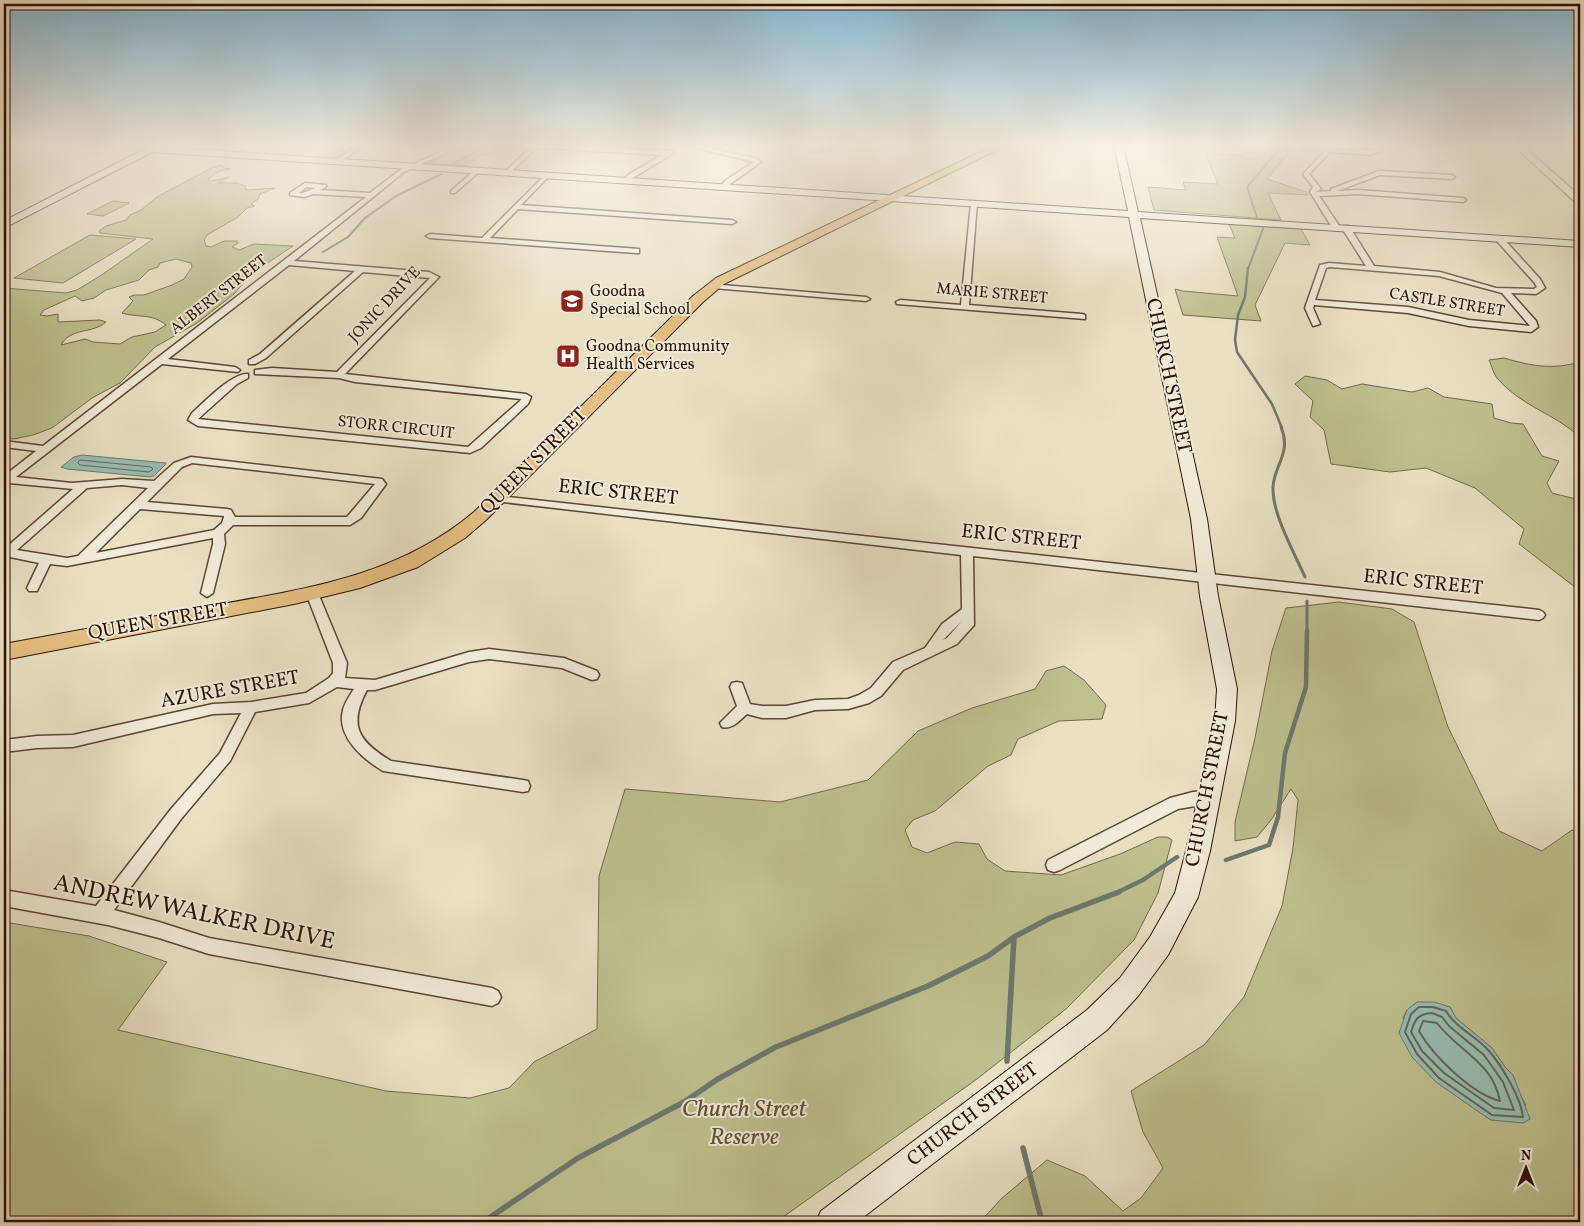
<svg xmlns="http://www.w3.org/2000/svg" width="1584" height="1226" viewBox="0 0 1584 1226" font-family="Vollkorn,serif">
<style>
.green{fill:#bdc190;stroke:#74684b;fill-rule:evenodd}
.water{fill:#98beb4;stroke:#6d786e}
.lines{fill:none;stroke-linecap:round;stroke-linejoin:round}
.shore-far1{stroke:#62675d;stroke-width:1}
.shore{stroke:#62675d;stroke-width:2}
.stream-far4{stroke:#6d786e;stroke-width:2}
.stream-far3{stroke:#6d786e;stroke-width:2.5}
.stream-far2{stroke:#6d786e;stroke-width:3}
.stream-far1{stroke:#6d786e;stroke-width:4.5}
.stream{stroke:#6d786e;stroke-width:5.5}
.street-casing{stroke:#5c4436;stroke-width:3}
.secondary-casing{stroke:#2c1006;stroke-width:2}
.primary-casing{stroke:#2c1006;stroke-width:2}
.street{fill:#f1ecd9;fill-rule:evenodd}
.secondary{fill:#f1ecd9;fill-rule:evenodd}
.primary{fill:#e5c082;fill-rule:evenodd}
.labels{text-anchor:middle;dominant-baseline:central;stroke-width:4;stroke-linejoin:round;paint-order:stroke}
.far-poi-label{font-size:16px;fill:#2c1006;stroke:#f1ecd9;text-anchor:start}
.far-street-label{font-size:16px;fill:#2c1006;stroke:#f1ecd9}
.street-label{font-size:20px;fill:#2c1006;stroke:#f1ecd9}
.near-street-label{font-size:24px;fill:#2c1006;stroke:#f1ecd9}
.near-park-label{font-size:24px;font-style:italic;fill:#5f4e36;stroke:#f1ecd9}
</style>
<rect width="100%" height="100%" fill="#eae1c5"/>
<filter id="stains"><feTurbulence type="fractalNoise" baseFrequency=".004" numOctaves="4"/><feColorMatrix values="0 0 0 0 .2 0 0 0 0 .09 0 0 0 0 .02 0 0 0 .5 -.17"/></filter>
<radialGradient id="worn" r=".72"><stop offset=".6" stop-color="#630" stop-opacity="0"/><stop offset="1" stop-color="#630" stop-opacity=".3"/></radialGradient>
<path class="green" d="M471,145H502L490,155L481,154L467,166L429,163Z
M769,145H894L892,147L867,151L835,148L829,152L809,154L808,149L801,147Z
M1273,145H1296L1267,179L1306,192L1308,195L1268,193L1281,220L1154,210L1148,187L1186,190L1183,182L1218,184L1205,153L1245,155L1244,152L1265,153Z
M222,165L224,168L231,169L219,171L208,179L211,181L229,177L218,183H236L246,186L245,189L248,190L275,188L260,194L258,199L251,204L255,206L247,208L238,217L207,235L204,240L206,246L211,247L224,241H237L238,243L232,247L239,250L254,244L293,246L251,274L234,294L197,323L155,347L120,383L92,398L52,428L33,435L14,439L4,438V288L66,293L77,290L103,274L153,239L100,233L99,231L106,226L126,220L130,215L141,210L157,197L213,167ZM176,259L191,263L192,267L184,279L172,285L144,295H134L129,297L133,301L122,313C138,318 152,313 166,325L155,332L132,337L120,344L93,342L85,339L61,345C71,327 93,334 106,322L100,320L58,322V314L47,316L40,315L44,310L75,296L82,301L94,298L106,290L139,280L149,270L158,267L160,263Z
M113,201L129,203L103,216L87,214Z
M1229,224L1301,229L1310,245L1285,243L1255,305L1261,321L1183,315L1175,289L1183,291L1238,296L1217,237L1235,238Z
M90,235L136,239L63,283L14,278Z
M1504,358C1532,366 1552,370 1580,362V437C1555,414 1519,405 1497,378C1493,373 1492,366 1489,360Z
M1305,376L1327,380L1342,389L1362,384L1412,392L1428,388L1444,397L1492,404L1494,418L1511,423L1523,424L1542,456L1559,461L1547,483L1552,493L1580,500V591L1519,544L1524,529L1475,488L1426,468L1390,472L1331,464L1324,430L1310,417L1313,401L1295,384Z
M1339,602L1392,609L1414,622L1448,727L1499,831L1542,851L1572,830L1580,834V1222H980L1001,1199L1047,1160L1085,1176L1123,1211L1141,1198L1163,1168L1143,1132L1131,1091L1204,1045L1244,997L1282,906L1293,848L1298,800L1291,789L1271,820L1257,837L1235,841V822L1255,738L1272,651L1286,608ZM1417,1002L1450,1007L1456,1018L1492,1048L1505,1067L1513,1075L1519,1093L1526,1105L1491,1120L1461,1099L1403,1018L1407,1010Z
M1064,666L1084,680L1106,705L1102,719L1059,721L1018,739L1011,755L988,766L935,811L913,820L905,830L912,847L927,853L955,842L979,844L987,859L1005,871L1061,875L1120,854L1158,837H1167L1172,840L1158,893L1134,940L1066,1009L977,1079L776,1222H4V922L89,936L167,962L118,1030L386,1091L470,1098L509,1088L534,1062L597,1029L599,876L625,789L780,802L868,780L918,731L972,708L1035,689L1046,671Z"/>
<path class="water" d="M82,455L166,463L165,465L154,476L150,477L67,469L61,467L74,457Z
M1417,1002H1434L1450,1007L1456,1018L1492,1048L1505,1067L1513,1075L1530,1119L1523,1123L1491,1120L1476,1110L1436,1082L1412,1057L1399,1033L1407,1010Z"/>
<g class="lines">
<path class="shore-far1" d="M80,460L151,467L153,469L149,472L80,465L78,463Z"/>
<path class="shore" d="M1419,1007H1433L1446,1011C1457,1029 1476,1036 1489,1051C1502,1066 1521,1098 1523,1117L1492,1115L1439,1078L1417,1054L1405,1032L1411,1014Z
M1432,1013L1442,1017L1449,1026L1484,1055L1503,1082L1514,1110L1494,1108L1444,1073L1422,1051L1411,1032C1415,1019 1418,1014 1432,1013Z
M1423,1021L1437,1023C1459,1052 1492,1061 1500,1101C1472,1094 1433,1056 1419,1031Z"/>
<path class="stream-far4" d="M452,164L489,145
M1257,218L1247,187L1283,145
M323,252L348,237L365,218L396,196L441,174
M1248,269L1264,226"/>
<path class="stream-far3" d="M1248,268L1245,297L1238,315L1235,340L1237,352L1272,404L1282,428"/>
<path class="stream-far2" d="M1281,427C1292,453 1274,465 1273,487C1272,514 1294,552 1305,577
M1307,632V601"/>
<path class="stream-far1" d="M1226,860L1269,845L1278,817L1285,753L1306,687L1307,631
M1116,893L1143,880L1177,857"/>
<path class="stream" d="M1007,1061L1014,937
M1023,1148L1042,1222
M483,1222L578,1158L684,1102L718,1079L776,1047L928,986L988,956L1014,937L1050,918L1119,892"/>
<g class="street-casing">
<path id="street" d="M357,145H364L340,162H336V160Z
M456,145H463L404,172L294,261L429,272L439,277L345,374L526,394L531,397L528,404L481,448L470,453L198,426L188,420L192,413C203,403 233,372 248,374V378L237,384L198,419L468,447L520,401L521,399L355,382L339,378L255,374V370L272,368L337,372L430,278L363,272L266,358L255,364H249V360L260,354L355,271L289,265L168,359L235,367L240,370L238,372L162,364L16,477L72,483L122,479L154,481L174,463L191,457L382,479L386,484L361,518L350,525H233L224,534L225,544L213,593L207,597L201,593L213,544V538L67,566L50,564L37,591H29L27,588L39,563L10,557L4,553L9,545L73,489L9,483L4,484V476L36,451L4,447V441L43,446L366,197L313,194L304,197L290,195V193L305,183L326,185V187L320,190L370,193L400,170ZM306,187L315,188L303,193H299ZM192,463L375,484L347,517H235L231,510L227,509L147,502L182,467ZM122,485L148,488L78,556L67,558L17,550L87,488ZM140,509L224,516V517L222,523L214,530L96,553Z
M540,145L671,151L674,153L626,182L623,180L631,173L662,155L542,148L535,149L510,173H506V171L531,147Z
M684,145H694L755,158L761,162L723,189L720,187L726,180L754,162Z
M1356,145H1373L1381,151L1371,155L1330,152L1309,174L1321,189L1316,192L1331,191V189L1379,171L1452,175L1455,177L1452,179L1380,175L1337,191L1358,190L1463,198L1466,200L1463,202L1358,194L1319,196L1340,227L1333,229L1310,192L1313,187L1303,174L1327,149L1354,150L1352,147ZM1359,148L1368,147L1374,150H1361Z
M476,169L481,170L455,193H451V191Z
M547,173L550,175L549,176L521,205L732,220L736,222L732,224L518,209L490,238L639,249V253H636L430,238L426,236L430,234L482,238Z
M974,201L977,203L969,305L1082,314L1085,315V319L897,304L896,302L900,300L961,305L971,203Z
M1343,226H1349L1374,266L1440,272L1496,288L1534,289L1537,287L1534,282L1495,239L1502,237L1540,279L1545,288L1536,294L1511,293L1536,321L1538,327L1531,332L1469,326L1408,313L1314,305L1313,308L1320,324L1313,326L1305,308L1320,265L1329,263L1366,266L1342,228ZM1330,267L1439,276L1502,293L1530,326L1469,320L1408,307L1315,300L1326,268Z
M710,284L866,297L870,299L866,301L713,288L709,286Z
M498,496L1539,610L1543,612L1545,615L1543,618L1539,620L973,556L974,625L957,644L903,670L881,696L869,703L848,709L815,710L786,718H762L747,714C740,720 732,730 722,727L720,723L737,706L730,687L732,683L737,682L742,683L750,704L762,706H786L815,700L848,699L859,695L871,688L893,662L925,648L942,624L962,609L961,555L494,501L493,499ZM962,621L947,638L943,640Z
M312,589L318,593L347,663L345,678L375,680L469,652L489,649L564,658L597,671L599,675L597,679L592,680L562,668L489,659L469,662L375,690H367C348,725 358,741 391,761L523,780L528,781L530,786L528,791L523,792L383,771C363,759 336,736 343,710C345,702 350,695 354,689L337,687L309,703L255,712L230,761L181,819L114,910L159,922L209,938L492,988L498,991L501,997L498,1003L492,1006L209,954L159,938L108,925L4,906V890L96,906L171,809L220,753L241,713L213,714L73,747L37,748L4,752V740L37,736L73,735L213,704L251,702L306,693L329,678L333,673V663L306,593Z
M1208,791L1213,793L1216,798L1213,803L1178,809L1060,870L1054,872L1048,870L1046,865L1048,860L1170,798L1193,792Z"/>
</g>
<g class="secondary-casing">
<path id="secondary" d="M4,145H9L7,150L4,151Z
M152,145H162L161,147L1128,211L1114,145H1123L1138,212L1580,241V247L1140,218L1207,519L1218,596L1237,689L1235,721L1210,851L1198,897L1168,955L1138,996L1107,1030L857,1222H816L821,1211L1087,1010L1120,978L1150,937L1175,893L1186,851L1215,721L1217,689L1200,596L1191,519L1129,217L152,152L4,228V221Z
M1513,145H1522L1580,196V204L1576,203Z
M4,160L9,163V190L4,193Z"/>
</g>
<g class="primary-casing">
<path id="primary" d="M995,145H1007L724,284L703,302L486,520L465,538L418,567L360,588L294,604L4,660V644C71,632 138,619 206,607C302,589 396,578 474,512L693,296L716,278Z"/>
</g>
<use href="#street" class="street"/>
<use href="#secondary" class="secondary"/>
<use href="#primary" class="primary"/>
</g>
<linearGradient id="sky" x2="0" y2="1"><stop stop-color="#88b8d3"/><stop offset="0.46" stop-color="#f6f2e5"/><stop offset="1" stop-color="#f6f2e5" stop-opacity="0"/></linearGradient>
<rect width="1584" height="316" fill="url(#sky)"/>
<defs>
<g id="school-square" transform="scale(1.25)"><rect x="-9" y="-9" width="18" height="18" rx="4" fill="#8f2418" stroke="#f1ecd9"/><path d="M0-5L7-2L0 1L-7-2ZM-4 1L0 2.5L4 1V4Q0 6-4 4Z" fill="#fff"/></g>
<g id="hospital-square" transform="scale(1.25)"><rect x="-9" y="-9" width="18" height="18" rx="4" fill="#8f2418" stroke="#f1ecd9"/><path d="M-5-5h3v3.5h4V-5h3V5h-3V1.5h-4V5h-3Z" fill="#fff"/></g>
</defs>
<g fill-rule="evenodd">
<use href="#school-square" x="572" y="301"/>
<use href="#hospital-square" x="568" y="356"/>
</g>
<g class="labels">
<g class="far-poi-label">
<text x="590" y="292">Goodna<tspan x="590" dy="18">Special School</tspan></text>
<text x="586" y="347">Goodna Community<tspan x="586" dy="18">Health Services</tspan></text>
</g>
<g class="far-street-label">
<text transform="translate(992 294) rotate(5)">MARIE STREET</text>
<text transform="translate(219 295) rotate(-38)">ALBERT STREET</text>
<text transform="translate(1447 303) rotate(9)">CASTLE STREET</text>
<text transform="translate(385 305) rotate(-47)">JONIC DRIVE</text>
<text transform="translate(396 428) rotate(6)">STORR CIRCUIT</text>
</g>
<g class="street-label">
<text transform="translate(1168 376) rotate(78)">CHURCH STREET</text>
<text transform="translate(534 462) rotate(-45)">QUEEN STREET</text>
<text transform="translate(618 493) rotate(6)">ERIC STREET</text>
<text transform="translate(1021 538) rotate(6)">ERIC STREET</text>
<text transform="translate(1423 583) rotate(6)">ERIC STREET</text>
<text transform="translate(158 622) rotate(-10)">QUEEN STREET</text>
<text transform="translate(230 690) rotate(-10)">AZURE STREET</text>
<text transform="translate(1208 789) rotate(-79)">CHURCH STREET</text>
<text transform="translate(973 1115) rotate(-37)">CHURCH STREET</text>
</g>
<g class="near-street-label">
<text transform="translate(194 913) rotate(12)">ANDREW WALKER DRIVE</text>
</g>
<g class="near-park-label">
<text x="744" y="1110">Church Street<tspan x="744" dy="28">Reserve</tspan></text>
</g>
</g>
<rect width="1584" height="1226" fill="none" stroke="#eae1c5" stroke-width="20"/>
<rect x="5" y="5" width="1574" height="1216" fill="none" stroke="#2c1006" stroke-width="2.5"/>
<rect x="10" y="10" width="1564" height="1206" fill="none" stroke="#2c1006"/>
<g transform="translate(1526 1168)" stroke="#f1ecd9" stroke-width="4" paint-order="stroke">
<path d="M0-4L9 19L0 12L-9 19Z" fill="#2c1006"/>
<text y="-8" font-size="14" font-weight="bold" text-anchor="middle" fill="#2c1006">N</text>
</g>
<rect width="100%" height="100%" filter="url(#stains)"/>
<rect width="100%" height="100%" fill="url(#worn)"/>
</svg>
